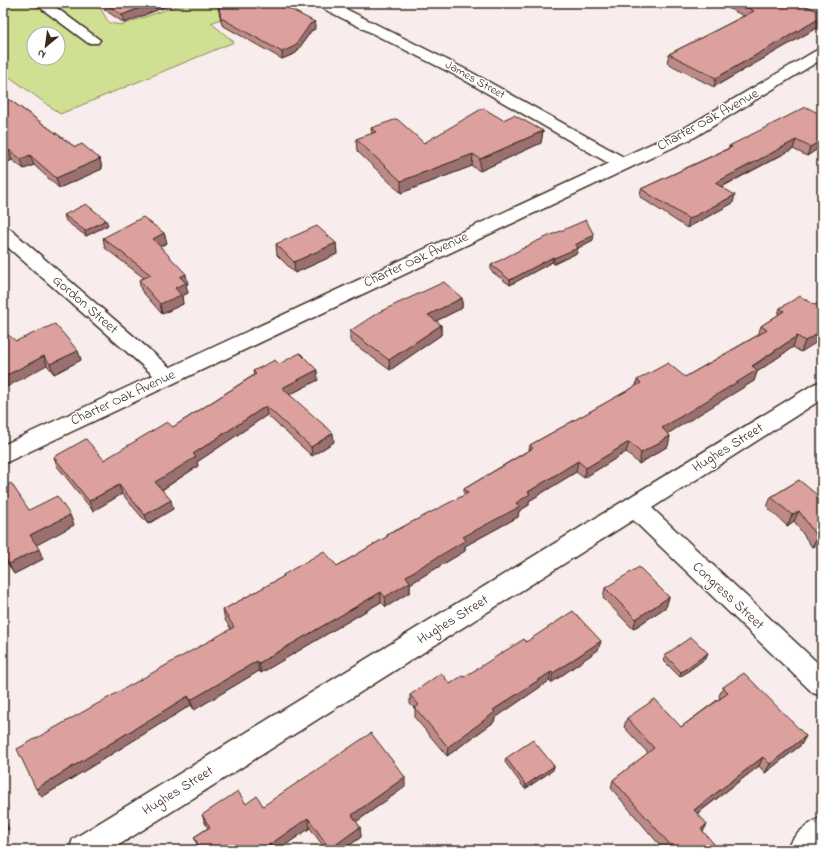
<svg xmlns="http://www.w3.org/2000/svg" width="825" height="853" viewBox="0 0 825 853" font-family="'Indie Flower',sans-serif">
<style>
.green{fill:#d0e093;stroke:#868558;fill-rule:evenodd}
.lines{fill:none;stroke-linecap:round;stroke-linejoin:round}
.minor-casing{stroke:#3b2a1e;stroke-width:3}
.tertiary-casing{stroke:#3b2a1e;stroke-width:3}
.minor{fill:#fff;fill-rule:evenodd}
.tertiary{fill:#fff;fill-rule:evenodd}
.wall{fill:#bd8a88;stroke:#3b2a1e}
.shaded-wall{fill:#9a716f;stroke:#3b2a1e}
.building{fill:#dca19e;stroke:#3b2a1e}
.labels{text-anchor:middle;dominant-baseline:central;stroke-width:3;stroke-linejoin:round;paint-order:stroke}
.far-street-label{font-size:12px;fill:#3b2a1e;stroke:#fff}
.street-label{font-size:14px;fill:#3b2a1e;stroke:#fff}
</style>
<rect width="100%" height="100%" fill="#f8ecec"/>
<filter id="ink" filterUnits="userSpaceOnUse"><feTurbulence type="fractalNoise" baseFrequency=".025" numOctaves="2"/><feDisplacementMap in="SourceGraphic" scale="8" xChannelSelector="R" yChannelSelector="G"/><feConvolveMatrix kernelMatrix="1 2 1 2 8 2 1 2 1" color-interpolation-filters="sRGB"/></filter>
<g filter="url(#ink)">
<path class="green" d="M3,3H97L109,23L122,25L185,3H236L246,9L211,23L234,42L60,114L3,72ZM34,34H58V58H34Z"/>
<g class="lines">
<g class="minor-casing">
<path id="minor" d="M34,3H50L100,40L98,43H88Z
M316,3H334L469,71L629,160L632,164L629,168L623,169L617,168L459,77L318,6Z
M3,227L10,229L175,372L179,377L175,382L168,385L161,382L3,243Z
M822,381V399L652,508L822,667V696L813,693L633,520L111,850H69L73,839L814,384Z
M822,817V850H786C793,835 807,824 822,817Z"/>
</g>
<g class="tertiary-casing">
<path id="tertiary" d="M822,48V59L695,137L3,464V445L683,129L817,50Z"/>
</g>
<use href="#minor" class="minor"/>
<use href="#tertiary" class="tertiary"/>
</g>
<path class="wall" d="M95,3H175L124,23Z
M217,3H278L315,29L311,31L296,53L282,59L222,25Z
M390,3H454V5Z
M720,3H800L822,13V25L714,87L667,63L669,54L744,16L720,4Z
M3,95L75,147L100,159L102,169L59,188L34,165L24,169L12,160L6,163L3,161Z
M822,115V146L807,156L793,149L722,187L733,203L687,228L640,197L641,189L729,148V146Z
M371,128L424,143L543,131L541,143L480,171L472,166L401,193L357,151L356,139L372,134Z
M64,215L108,225L86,236L66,221Z
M164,233L167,243L160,246L188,284L186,285L188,293L182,296L183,304L162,314L141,290L139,280L144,278L105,248L103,238Z
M593,240L578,248L577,253L554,264L552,262L510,285L491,271V265Z
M336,243L337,254L295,273L277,255L276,244Z
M462,298V308L436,321L441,325V335L390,370L350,341V331Z
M822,301L801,352L793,347L757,372L754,381L668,433L670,436L668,446L639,464L626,452L584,478L576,472L529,501V505L519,511L518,517L465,546V551L410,584V592L386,607L381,602L261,673L259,671L194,710L191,705L42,797L231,629L225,620L223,610L283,577V575L337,566L387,537V535L464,496V489L529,450L530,445L636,386L637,380L685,377L758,335L761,326L778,315L780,308L815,305Z
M16,341L78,351L81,360L54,374L47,365Z
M279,364L318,380L289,395L334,442L312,456L267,415L197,462L198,466L162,490L173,509L148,524L122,494L93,511L57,466L54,457L104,460L173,427L254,375L253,371Z
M799,480L822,541L812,547L794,521L787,526L767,507L771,497Z
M3,487L29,510L70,515L74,525L36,545L43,559L14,574L6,561L3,562Z
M605,588L669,597L666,607L633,629L603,598Z
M601,641L598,650L551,683L549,681L495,718L494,722L447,756L415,718V709L410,704V695L450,684L464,677L526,642Z
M665,655L706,658L680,677L663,660Z
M723,687L806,736L801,745L765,773L759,766L697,814L707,824L703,831L711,850H664L611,788L613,780L648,753L624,727L627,718L681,727L720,698L719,696Z
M506,758L554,766L553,770L525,789L505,762Z
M405,787L356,822L360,827L361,837L343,850H326L310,828L278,850H193L198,847L194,837L208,828L206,825L202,815L246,804L263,806Z"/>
<path class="shaded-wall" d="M152,3H175L124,23L122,15Z
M822,17V25L714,87L716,78Z
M315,22V29L311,31L296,53L282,59V52L310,24Z
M543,131L541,143L480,171V159Z
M796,140L793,149L713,191L715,183Z
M822,140V146L807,156L810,147Z
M9,150L12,160L6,163L3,155V153Z
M473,154L472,166L401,193V181Z
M30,155L34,165L24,169L21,159Z
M100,159L102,169L59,188L56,178Z
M735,195L733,203L687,228L689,219Z
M106,220L108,225L86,236L85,231Z
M164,233L167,243L155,249L153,239Z
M594,235L593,240L578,248L577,253L554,264V258L575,245Z
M336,243L337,254L295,273L294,262Z
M553,257L552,262L510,285V280Z
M186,274L188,284L186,285L188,293L182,296L183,304L162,314L160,304L175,288L180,277Z
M462,298V308L428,325V315Z
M441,325V335L390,370L389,360Z
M822,331V339L801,352L805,341Z
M797,336L793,347L757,372L754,381L659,439L662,428Z
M78,351L81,360L54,374L50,364Z
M44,356L47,365L3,389V377Z
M317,370L318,380L283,398L282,388Z
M266,406L267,415L197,462L198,466L158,492L155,482L193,454Z
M333,433L334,442L312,456L311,447Z
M670,436L668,446L639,464L641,453Z
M629,442L626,452L584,478L586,468Z
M578,461L576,472L529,501V505L519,511L518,517L465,546V551L410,584V592L386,607L385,597L406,576L463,537L516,503L528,492Z
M119,485L122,494L93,511L89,501Z
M171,500L173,509L148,524L145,515Z
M799,511L794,521L787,526L792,515Z
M70,515L74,525L35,546L30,535Z
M822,533V541L812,547L817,537Z
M39,549L43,559L14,574L9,564Z
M3,555L6,561L3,562Z
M381,592V602L261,673L259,663Z
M669,597L666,607L633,629L636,619Z
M601,641L598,650L551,683L553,673Z
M708,653L706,658L680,677L681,672Z
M257,661L259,671L194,710L191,700Z
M551,672L549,681L495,718L494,722L447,756L448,747L493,710Z
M188,696L191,705L42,797L36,789Z
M806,736L801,745L765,773L770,764Z
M763,757L759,766L690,819L694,810Z
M554,766L553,770L525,789L526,785Z
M405,777V787L353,824L352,815Z
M3,816L9,829L3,833Z
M308,818L310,828L278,850H262Z
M707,824L703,832L701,829Z
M360,827L361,837L343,850H330V849Z
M714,844L711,850H707Z"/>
<path class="building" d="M105,3H152L122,15Z
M218,3H278L315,22L310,24L295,46L282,52L221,18Z
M737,3H800L822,13V17L716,78L669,54L754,11Z
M3,95L75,147L82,144L100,159L56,178L30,155L21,159L9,150L3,153Z
M806,107L822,115V140L810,147L796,140L715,183L735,195L689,219L641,189L732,147L729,146Z
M483,108L503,120L514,115L543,131L480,159L473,154L401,181L356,139L376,132L371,128L397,119L424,143Z
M86,204L106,220L85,231L64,215Z
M143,217L164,233L153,239L186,274L180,277L186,283L175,288L181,295L160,304L139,280L151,275L103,238Z
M586,220L594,235L575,245L578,248L554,258L553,257L510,280L491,265L535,242Z
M317,226L336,243L294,262L276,244Z
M444,282L462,298L428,315L441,325L389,360L350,331L379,312Z
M800,296L815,305L822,301V331L805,341L797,336L752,366L757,370L662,428L670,436L641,453L629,442L586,468L578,461L528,492L530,494L516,503L519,507L463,537L466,540L406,576L410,582L385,597L381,592L259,663L257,661L191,700L188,696L36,789L17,749L234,627L223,610L284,576L283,575L324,551L337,566L388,536L387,535L468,493L464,489L533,448L530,445L641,383L637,380L668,363L685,377L767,330L761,326L784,311L780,308Z
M55,324L78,351L50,364L44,356L3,377V331L16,341Z
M300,353L317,370L282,388L333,433L311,447L266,406L193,454L196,457L155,482L171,500L145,515L119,485L89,501L54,457L86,439L104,460L167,422L173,427L256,374L253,371L275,360L279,364Z
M799,480L822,499V533L817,537L799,511L792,515L771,497Z
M11,483L29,510L57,496L70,515L30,535L39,549L9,564L3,554V521H4L3,520V487Z
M639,567L669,597L636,619L605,588Z
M573,611L601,641L553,673L551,672L493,710L495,712L448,747L415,708L419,705L410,695L441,673L450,684L462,676L464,677L524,639L526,642Z
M691,637L708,653L681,672L665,655Z
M744,673L806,736L770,764L763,757L694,810L707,824L701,829L714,844L707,850H683L680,846L675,850L613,780L654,748L627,718L655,699L681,727L728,693L723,687Z
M371,733L405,777L352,815L360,827L330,849L308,818L262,850H193L199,846L194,837L210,827L202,815L238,791L246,804L257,796L263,806Z
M533,740L554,766L526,785L506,758Z
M536,844L541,850H529Z"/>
</g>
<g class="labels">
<g class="far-street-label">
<text transform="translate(475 80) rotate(29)">James Street</text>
</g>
<g class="street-label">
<text transform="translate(708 120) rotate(-29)">Charter Oak Avenue</text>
<text transform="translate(416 260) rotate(-25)">Charter Oak Avenue</text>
<text transform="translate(85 305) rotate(41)">Gordon Street</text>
<text transform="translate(123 398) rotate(-25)">Charter Oak Avenue</text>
<text transform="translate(728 448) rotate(-32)">Hughes Street</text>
<text transform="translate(728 596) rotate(43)">Congress Street</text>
<text transform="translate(453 620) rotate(-32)">Hughes Street</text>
<text transform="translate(178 791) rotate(-32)">Hughes Street</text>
</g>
</g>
<rect width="825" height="853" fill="none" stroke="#fff" stroke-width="16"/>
<rect x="8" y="8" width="809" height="837" fill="none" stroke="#3b2a1e" stroke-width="1.5" filter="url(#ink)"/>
<g transform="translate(46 46) rotate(209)"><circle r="19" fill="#ffffff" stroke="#b1aaa5"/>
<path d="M0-3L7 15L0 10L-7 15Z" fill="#3b2a1e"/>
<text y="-6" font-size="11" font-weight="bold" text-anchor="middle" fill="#3b2a1e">N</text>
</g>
</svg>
